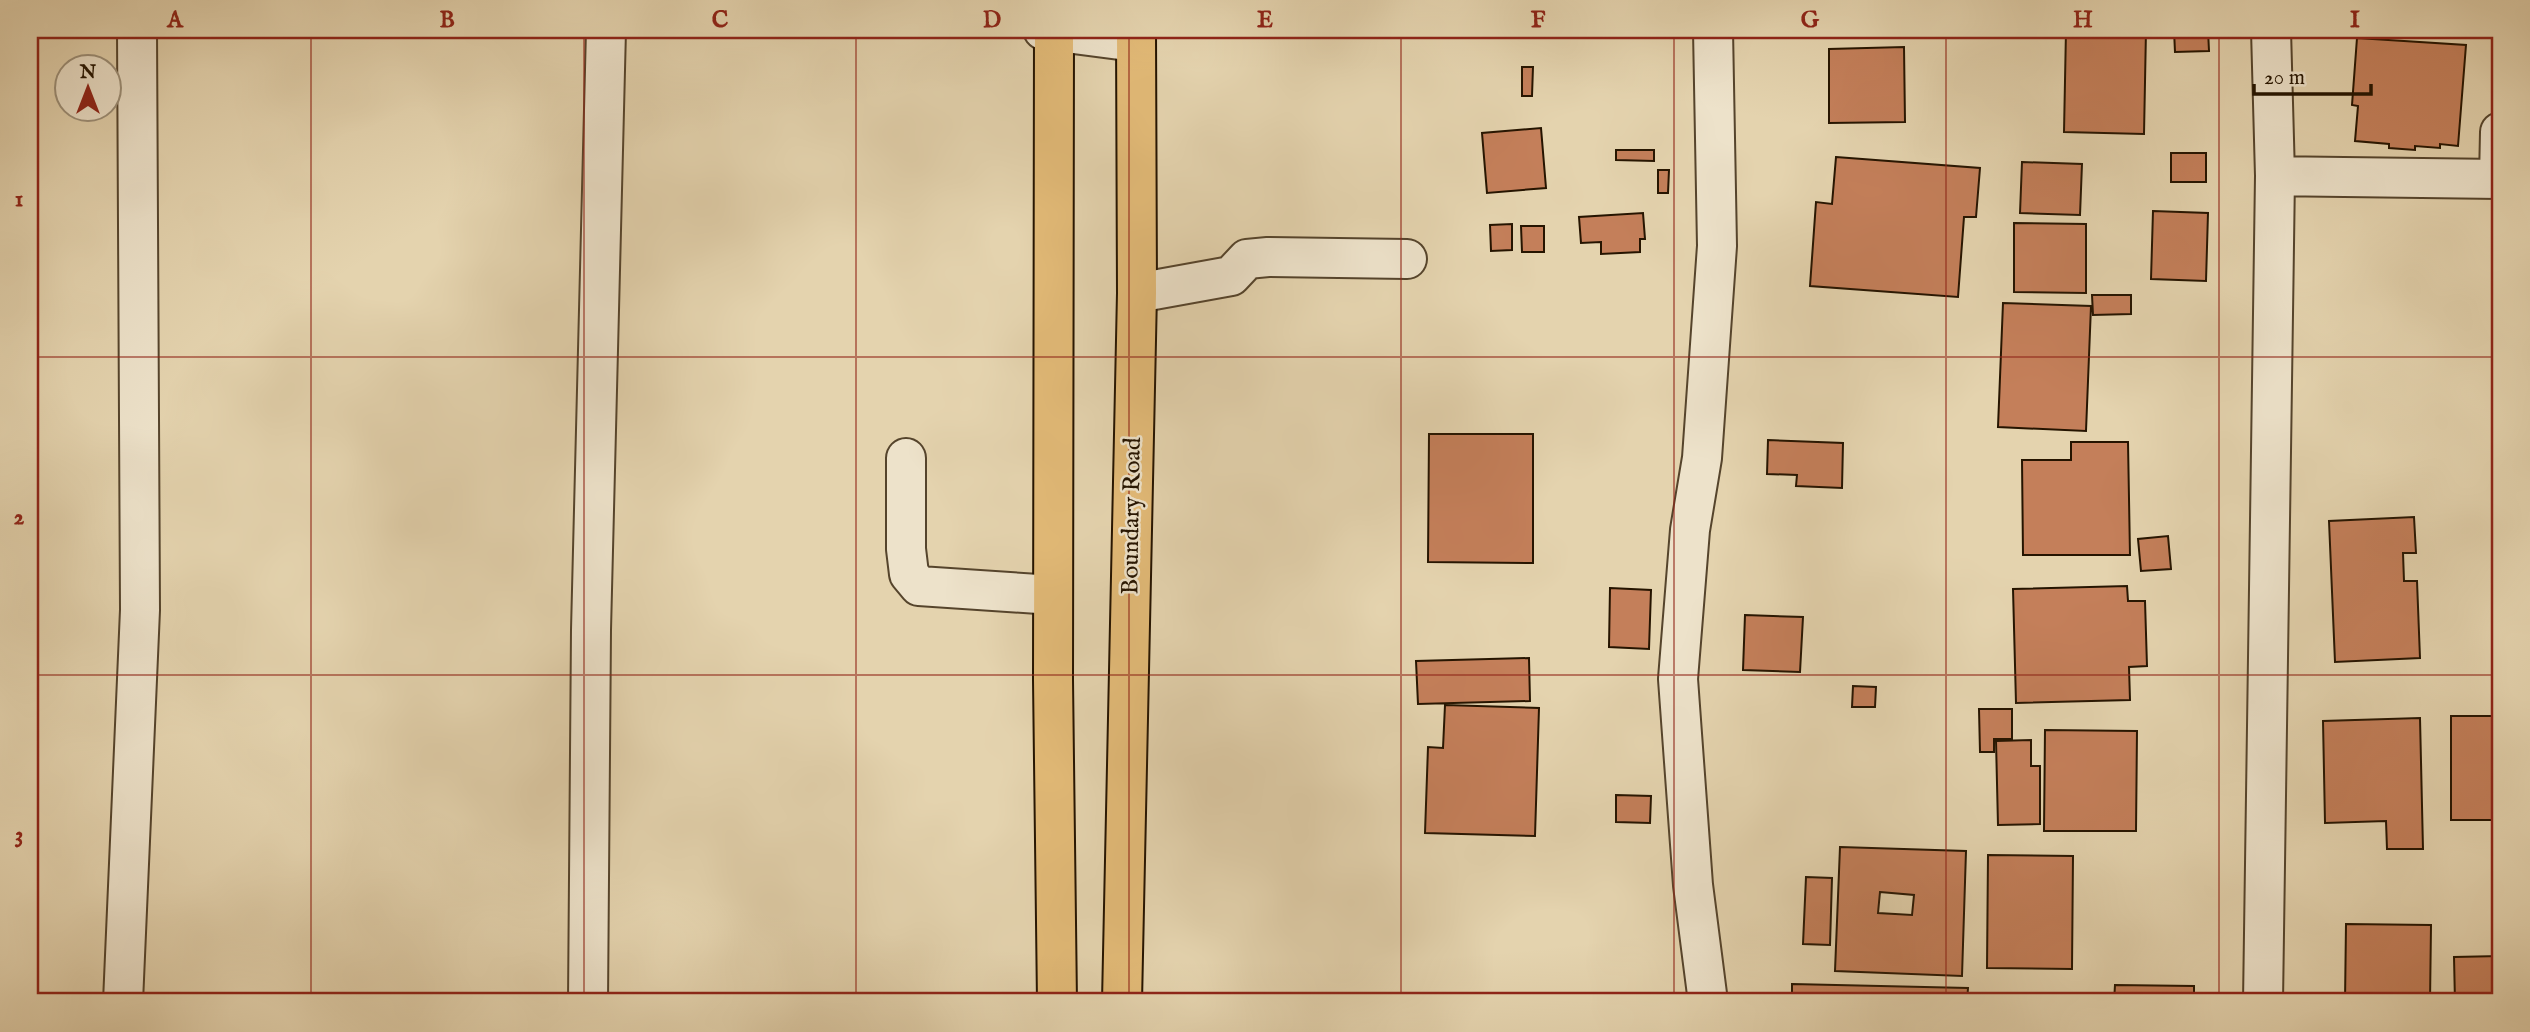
<svg xmlns="http://www.w3.org/2000/svg" width="2530" height="1032" viewBox="0 0 2530 1032" font-family="'IM FELL English',serif">
<style>
.building{fill:#c47f5a;stroke:#251400;stroke-width:2;fill-rule:evenodd}
.lines{fill:none;stroke-linecap:round;stroke-linejoin:round}
.minor-casing{stroke:#55442c;stroke-width:42}
.major-casing{stroke:#251400;stroke-width:42}
.minor{stroke:#ede2ca;stroke-width:38}
.major{stroke:#e2ba77;stroke-width:38}
.grid{fill:none;stroke:#8f2418;stroke-width:2;stroke-opacity:0.55}
.labels{text-anchor:middle;dominant-baseline:central;stroke-width:5;stroke-linejoin:round;paint-order:stroke}
.street-label{font-size:24px;fill:#251400;stroke:#ede2ca}
.neatline{fill:none;stroke:#8f2418;stroke-width:2.5}
.grid-label{font-size:23px;text-anchor:middle;font-weight:bold;fill:#8f2418}
</style>
<rect width="100%" height="100%" fill="#e4d3ae"/>
<filter id="stains"><feTurbulence type="fractalNoise" baseFrequency=".00286" numOctaves="4"/><feColorMatrix values="0 0 0 0 .2 0 0 0 0 .09 0 0 0 0 .02 0 0 0 .5 -.17"/></filter>
<radialGradient id="worn" r=".72"><stop offset=".6" stop-color="#630" stop-opacity="0"/><stop offset="1" stop-color="#630" stop-opacity=".3"/></radialGradient>
<path class="building" d="M2066,30H2146L2144,134L2064,132Z
M2174,30H2208L2209,51L2175,52Z
M2357,38L2466,45L2458,146L2440,144V148L2415,146V150L2389,148V144L2355,141L2358,106L2352,105Z
M1904,47L1905,122L1829,123V49Z
M1522,67H1533L1532,96H1522Z
M1541,128L1546,188L1487,193L1482,133Z
M1616,150H1654V161L1616,160Z
M2171,153H2206V182H2171Z
M1836,157L1980,168L1976,217H1964L1958,297L1810,286L1816,202L1832,204Z
M2022,162L2082,164L2080,215L2020,213Z
M1658,170H1669L1668,193H1658Z
M2153,211L2208,213L2206,281L2151,279Z
M1643,213L1645,239H1640V252L1601,254V242L1581,243L1579,217Z
M2014,223L2086,224V293L2014,292Z
M1512,224V250L1491,251L1490,225Z
M1521,226H1544V252H1522Z
M2092,295H2131V314L2093,315Z
M2003,303L2091,306L2086,431L1998,427Z
M1429,434H1533V563L1428,562Z
M1768,440L1843,443L1842,488L1796,486L1797,475L1767,474Z
M2071,442H2128L2130,555H2023L2022,460H2071Z
M2414,517L2416,553H2403L2404,581H2417L2420,658L2335,662L2329,521Z
M2168,536L2171,569L2141,571L2138,539Z
M2127,586L2128,601H2145L2147,666L2129,667L2130,700L2016,703L2013,589Z
M1610,588L1651,590L1649,649L1609,647Z
M1745,615L1803,617L1800,672L1743,670Z
M1529,658L1530,701L1418,704L1416,661Z
M1853,686L1876,687L1875,707H1852Z
M1445,705L1539,708L1535,836L1425,833L1428,747L1443,748Z
M1979,709H2012V739H1994V752H1980Z
M2451,716H2500V820H2451Z
M2420,718L2423,849H2387L2386,821L2325,823L2323,721Z
M2045,730L2137,731L2136,831H2044Z
M2031,740V766H2040V824L1998,825L1996,741Z
M1616,795L1651,796L1650,823L1616,822Z
M1840,847L1966,851L1962,976L1835,971ZM1880,892L1914,895L1912,915L1878,913Z
M1988,855L2073,856L2072,969L1987,968Z
M1806,877L1832,878L1830,945L1803,944Z
M2346,924L2431,925L2430,1002H2345Z
M2500,956V1002H2455L2454,957Z
M1792,984L1968,988L1967,1002H1792Z
M2115,985L2194,986V1002H2114Z"/>
<g class="lines">
<g class="minor-casing">
<path id="minor" d="M1043,30L1135,42
M2275,176L2500,179
M2499,179L2500,132
M1137,293L1231,276L1247,259L1268,257L1407,259
M906,458V549L909,574L919,586L1053,595
M123,1002L140,610L137,30
M588,1002L591,630L606,30
M1708,1002L1693,885L1678,679L1690,530L1702,458L1717,246L1713,30
M2263,1002L2275,176L2271,30"/>
</g>
<g class="major-casing">
<path id="major" d="M1054,30L1053,680L1057,1002
M1122,1002L1137,293L1136,30"/>
</g>
<use href="#minor" class="minor"/>
<use href="#major" class="major"/>
</g>
<path class="grid" d="M311,30V1002M584,30V1002M856,30V1002M1129,30V1002M1401,30V1002M1674,30V1002M1946,30V1002M2219,30V1002M30,357H2500M30,675H2500"/>
<g class="labels">
<g class="street-label">
<text transform="translate(1132 516) rotate(-89)">Boundary Road</text>
</g>
</g>
<rect width="2530" height="1032" fill="none" stroke="#e4d3ae" stroke-width="77"/>
<g transform="translate(88 88)"><circle r="33" fill="#ede2ca" stroke="#9d9079" stroke-width="2"/>
<path d="M0-5L12 26L0 18L-12 26Z" fill="#8f2418"/>
<text y="-10" font-size="19" font-weight="bold" text-anchor="middle" fill="#251400">N</text>
</g>
<path d="M2254 84v10h117v-10" fill="none" stroke="#251400" stroke-width="3.5"/>
<text x="2264" y="84" font-size="21" fill="#251400" stroke="#ede2ca" stroke-width="5" paint-order="stroke">20 m</text>
<rect x="38" y="38" width="2454" height="955" class="neatline"/>
<g class="grid-label">
<text x="175" y="27">A</text>
<text x="447" y="27">B</text>
<text x="720" y="27">C</text>
<text x="992" y="27">D</text>
<text x="1265" y="27">E</text>
<text x="1538" y="27">F</text>
<text x="1810" y="27">G</text>
<text x="2083" y="27">H</text>
<text x="2355" y="27">I</text>
<text x="19" y="206">1</text>
<text x="19" y="524">2</text>
<text x="19" y="842">3</text>
</g>
<rect width="100%" height="100%" filter="url(#stains)"/>
<rect width="100%" height="100%" fill="url(#worn)"/>
</svg>
